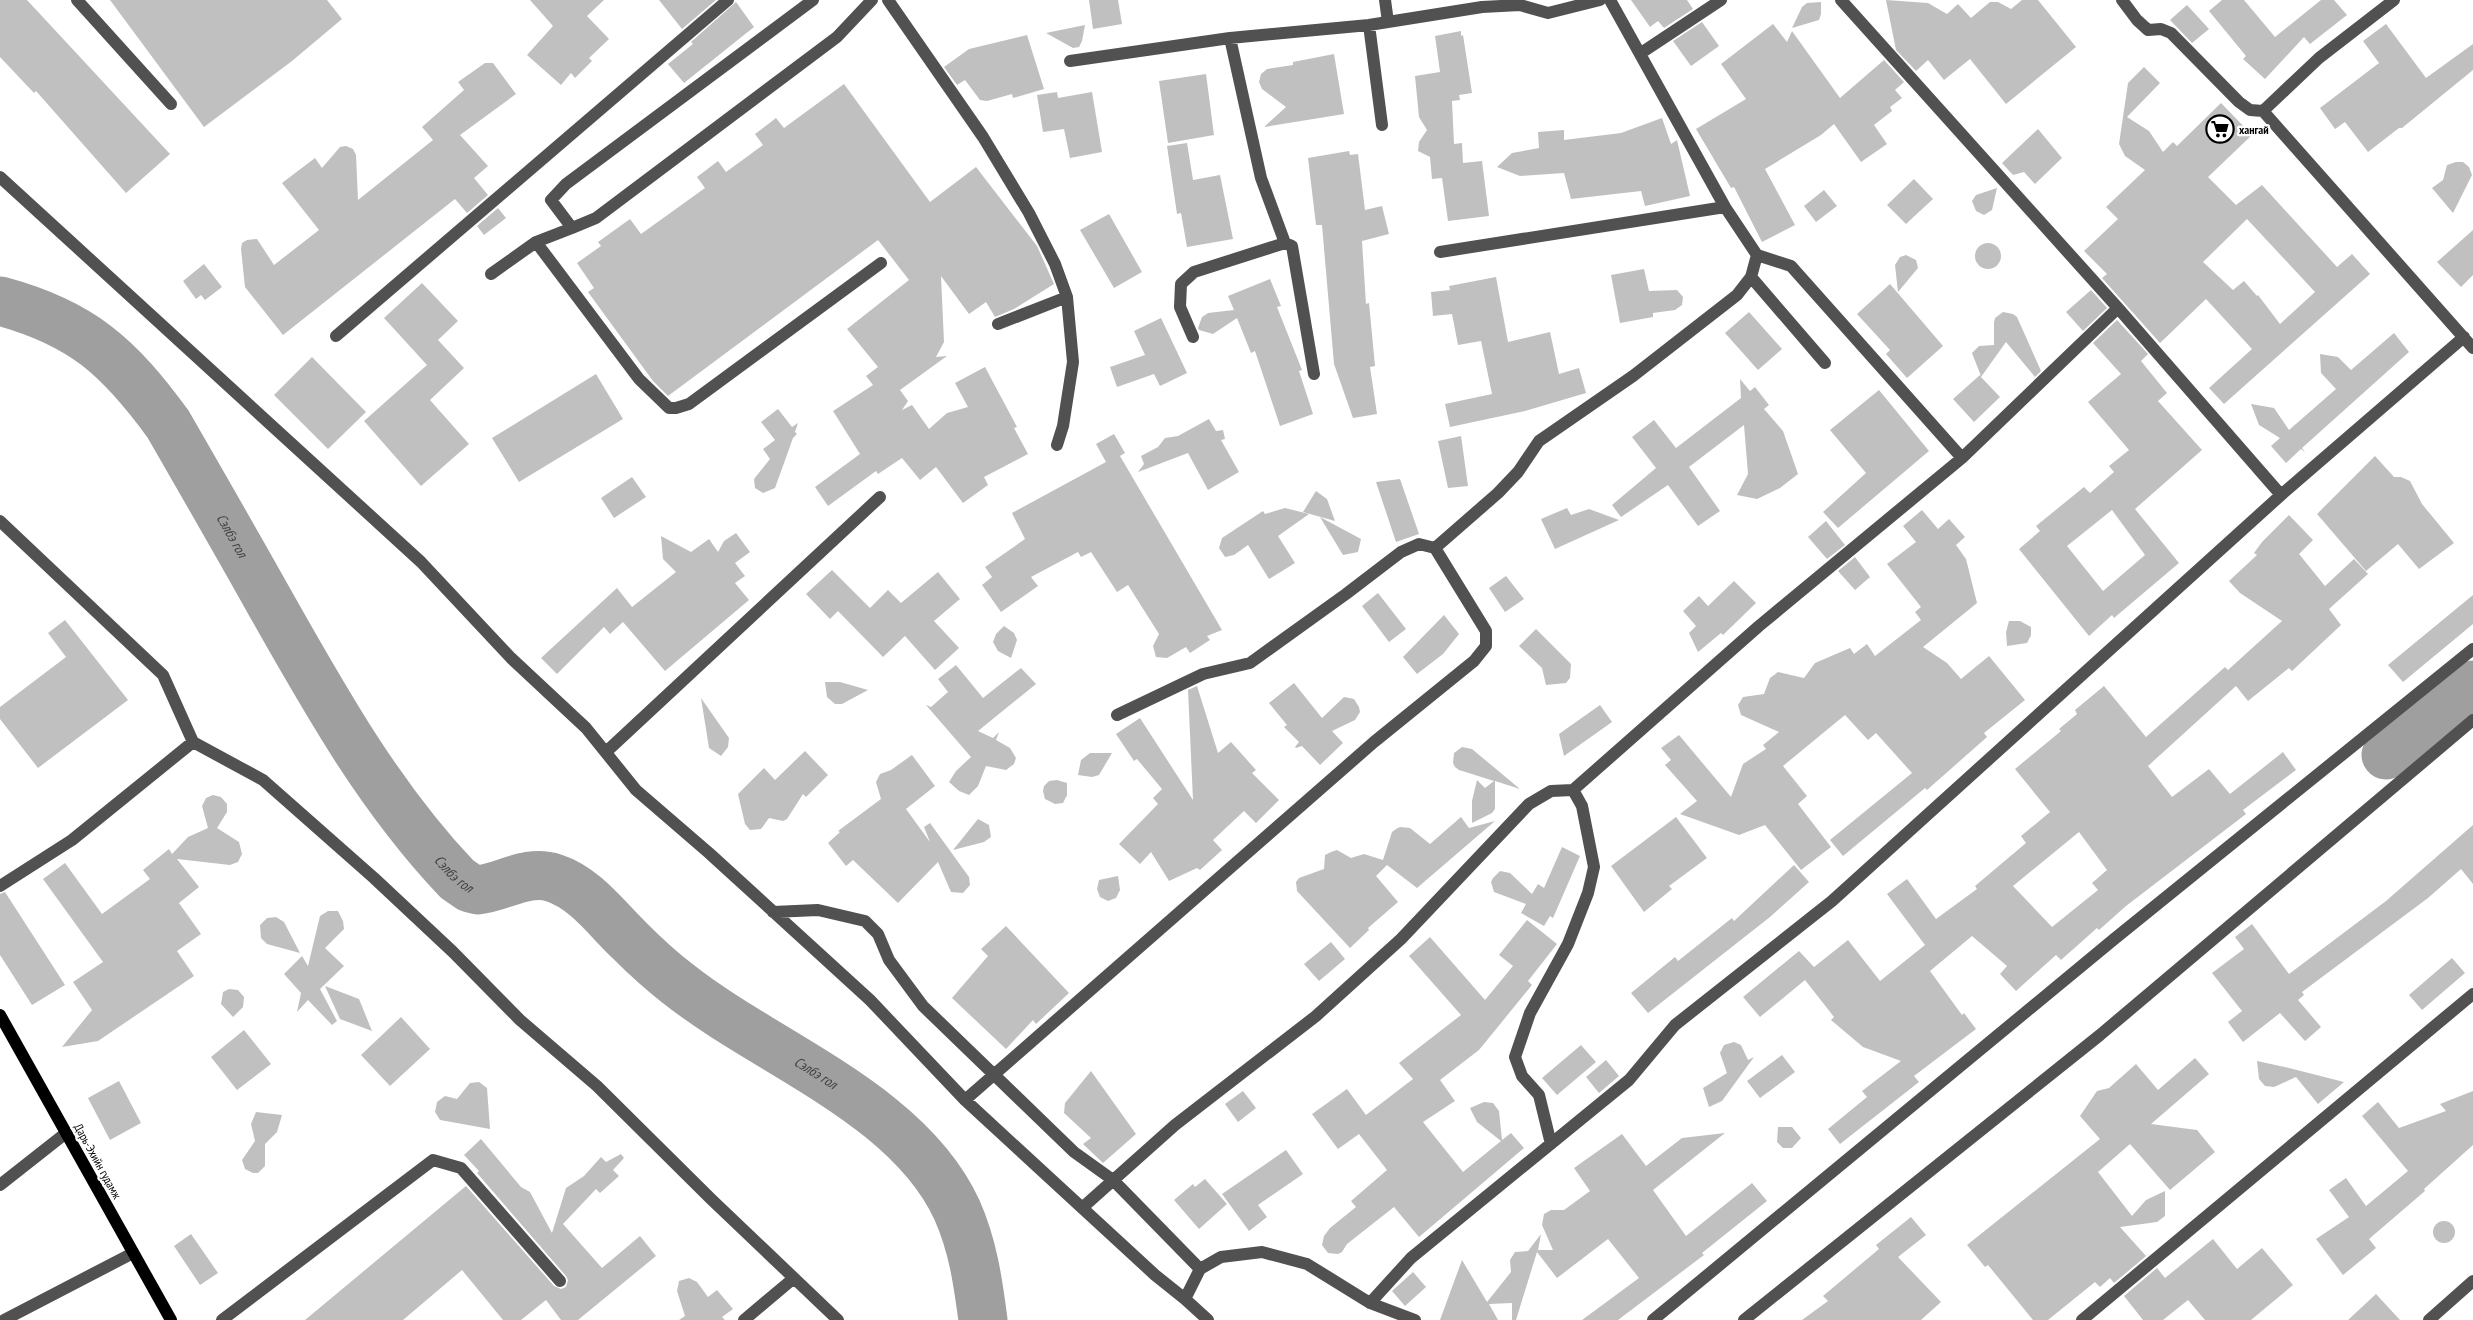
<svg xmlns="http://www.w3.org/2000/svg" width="2473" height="1320" viewBox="0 0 2473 1320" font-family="'PT Sans Narrow',sans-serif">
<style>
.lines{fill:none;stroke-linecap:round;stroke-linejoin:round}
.river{stroke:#9f9f9f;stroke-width:49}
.building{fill:#c0c0c0;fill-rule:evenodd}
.minor{stroke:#515151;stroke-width:12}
.major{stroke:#000;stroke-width:12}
.labels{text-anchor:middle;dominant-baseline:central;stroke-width:4.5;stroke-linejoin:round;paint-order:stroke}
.poi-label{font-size:12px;font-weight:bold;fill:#000;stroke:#fff;text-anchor:start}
.street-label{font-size:12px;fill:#000;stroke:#fff}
.water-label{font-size:14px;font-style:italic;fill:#404040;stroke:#fff}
</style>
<rect width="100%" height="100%" fill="#fff"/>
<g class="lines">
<g class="river">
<path id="s1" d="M0,301C82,323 119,357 168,424C202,483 236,542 269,601C325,700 379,797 457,879L470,888L478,890C504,887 527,869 554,878C585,888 607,919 629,940C644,955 660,970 677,983C766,1054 908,1103 957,1210C973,1246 978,1282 983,1320"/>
<path d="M2386,755L2473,685"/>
</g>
</g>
<path class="building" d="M0,0H27L170,154L126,193L36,91L34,93L0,57Z
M110,0H327L342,19L292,61L204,127Z
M530,0H604L587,16L609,39L589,58L592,61L575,78L571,73L561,85L527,55L553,26Z
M659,0H716L682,29Z
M1089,0H1118L1122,24L1093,29Z
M1631,0H1687L1693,9L1664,28L1658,21L1650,27Z
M1886,0L1928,3L1947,14L1958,4L1971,18L1990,2H1998L2011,9L2022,0H2038L2076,47L2006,104L1970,59L1944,80L1928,60L1916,71L1896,50Z
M2222,0H2244L2275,37L2321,0H2334L2347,15L2310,44L2304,37L2265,79L2243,59L2246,56L2209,11Z
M736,2L754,27L684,83L668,64L693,44L691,42Z
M1821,2V14L1819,20L1792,28L1802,7L1807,3Z
M2187,5L2209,29L2192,43L2170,20Z
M1702,22L1719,46L1691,66L1673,41Z
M1773,24L1787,42L1792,31L1840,98L1884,60L1904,82L1895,90L1902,98L1890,107L1892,111L1874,125L1887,144L1861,162L1834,124L1821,135L1765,169L1795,225L1762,242L1734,187L1731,188L1696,129L1746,99L1721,64Z
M2386,24L2426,78L2473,44V70L2402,128H2399L2368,152L2345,122L2335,129L2320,108L2379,63L2363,41Z
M1085,25L1082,41L1079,47L1073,48L1046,33Z
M1461,31V36L1463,35L1472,93L1459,95L1460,100L1452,101L1454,144L1462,143L1463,163L1482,161L1489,216L1448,221L1442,178L1432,179L1430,157L1418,151L1419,142L1427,130L1419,117L1415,76L1440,72L1435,36Z
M1027,35L1044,89L1013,98L1012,94L987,101L980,100L965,80L957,85L944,67L969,49Z
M1334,54L1344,114L1264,127L1286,107L1262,89L1259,82L1261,74L1267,69L1293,65V62Z
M485,63H493L516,94L460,135L488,166L474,178L488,195L467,213L455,199L283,335L245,287L241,249L242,243L247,240L257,239L274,265L319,230L282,183L315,158L322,168L340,147L346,146L353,149L356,155L358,200L433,140L422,127L464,90L458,82Z
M2144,67L2160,83L2127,117L2149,131L2163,152L2173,142L2177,146L2221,103L2252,135L2208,177L2236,205L2262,185L2337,267L2352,254L2370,274L2224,404L2209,388L2252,349L2206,299L2160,343L2102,278L2107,274L2084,251L2118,219L2106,207L2145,170L2125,156L2119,144L2128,83ZM2247,219L2315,292L2280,324L2258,295L2257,296L2244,281L2233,290L2203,262Z
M1206,74L1214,135L1168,143L1159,81Z
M844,84L930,202L976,167L1037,246L1054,284L1014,309L995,317L986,302L969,314L941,276L944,342L936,357L947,356L900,390L908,401L902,410L912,405L929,429L947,413L968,407L955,383L985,367L1017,427L1014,428L1028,454L984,477L988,485L963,503L936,467L920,480L902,458L878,474L876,471L828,506L815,487L860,454L833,411L873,385L866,376L878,367L847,329L909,280L878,240L668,396L653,381L588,292L594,288L577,263L601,246L598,242L630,219L641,234L705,188L697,177L718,161L726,172L763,145L755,134L776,118L784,128Z
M1057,92L1058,98L1092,92L1102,152L1070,158L1064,129L1043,132L1037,95Z
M1662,118L1671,144L1677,140L1690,196L1645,206L1641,191L1571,199L1564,173L1520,176L1497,167L1512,153L1539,148L1538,132L1564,130V140L1621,133Z
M2038,129L2062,158L2035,184L2024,172L2013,175L2002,163Z
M1187,143L1193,180L1220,175L1233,239L1187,247L1181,213L1177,214L1167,146Z
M1349,151L1350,155L1358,154L1365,210L1382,206L1389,234L1362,241L1366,304L1369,303L1375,366L1370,367L1377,414L1353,418L1334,364L1322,225H1316L1308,158Z
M2456,162H2463L2469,167L2472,175L2453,213L2432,188L2443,180L2447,165Z
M1914,179L1933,199L1906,224L1887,205Z
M1997,188L1992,210L1984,215L1976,211L1972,201L1976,195Z
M1824,190L1837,206L1816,222L1804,206Z
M498,208L506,218L484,235L477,226Z
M1109,214L1142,272L1114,288L1080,230Z
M2473,230V275L2461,287L2437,262Z
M1975 256a13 13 0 1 1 26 0a13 13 0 1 1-26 0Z
M1906,255L1916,260L1918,268L1898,292L1895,265L1900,257Z
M204,264L222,287L205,300L201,295L196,299L183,281Z
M1644,269L1649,291L1677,290L1683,297L1682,305L1675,310L1653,313V317L1620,323L1611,275Z
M1496,277L1508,342L1550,332L1559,374L1579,368L1586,393L1525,411L1450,427L1445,404L1492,394L1481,341L1458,345L1452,314L1433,316L1431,292L1450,290L1449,286Z
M1270,279L1281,306L1277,307L1302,370L1299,371L1313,414L1280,426L1255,351L1251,353L1237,318L1213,334L1199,330L1198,328L1202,317L1208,313L1234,310L1228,296Z
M422,283L458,321L438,340L464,368L430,400L469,444L421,486L364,421L427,365L384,318Z
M1890,284L1943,346L1907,378L1886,354L1890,350L1857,314Z
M2091,290L2107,308L2083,331L2066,312Z
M1749,312L1782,349L1758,370L1725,333Z
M2003,312L2013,314L2017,317L2041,371L2035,377L2006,342L1981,377L2000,397L1974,422L1953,399L1980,375L1981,376L1972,353L1979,346L1994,345V323L1995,318Z
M1161,318L1187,373L1160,386L1154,374L1117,387L1110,367L1145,355L1134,331Z
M2117,320L2148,354L2141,361L2167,393L2158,401L2202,450L2135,509L2179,563L2114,618L2112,615L2089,636L2019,549L2040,531L2036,526L2084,487L2090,493L2114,472L2109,466L2129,450L2088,402L2121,374L2093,343ZM2112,510L2145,555L2103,591L2067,546Z
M2394,333L2409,352L2302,448L2305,452L2301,449L2286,463L2271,446L2280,438L2259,425L2251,404L2274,408L2289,430L2336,389L2321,373L2320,354L2338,357L2351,370Z
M312,357L366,412L328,449L274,395Z
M596,374L623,419L519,482L492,438Z
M1740,379L1750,391L1755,387L1769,405L1764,409L1783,431L1798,474L1780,488L1757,499L1737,495L1748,474L1744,425L1689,467L1720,511L1698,526L1668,485L1621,517L1612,505L1656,468L1632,437L1654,420L1676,448L1741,398Z
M1879,390L1929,451L1838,528L1823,512L1866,473L1830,430Z
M778,409L792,427L798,423L795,432L797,434L793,438L775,488L763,493L755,488L754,479L770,459L763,449L775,440L761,422Z
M1209,419L1216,431L1223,430L1225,439L1221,440L1239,472L1208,490L1188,453L1138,472L1144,464L1141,456L1158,447L1165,438L1178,436Z
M1114,434L1125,453L1120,456L1222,630L1207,636L1210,640L1190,653L1186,647L1167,658L1156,657L1153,646L1159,634L1128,585L1117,592L1091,552L1081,557L1078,552L1031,577L1038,586L1001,612L982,585L992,577L985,567L1025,539L1012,513L1106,462L1096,444Z
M1461,436L1468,486L1448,488L1438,441Z
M2375,456L2394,477H2401L2410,481L2422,504L2454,543L2419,569L2398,544L2366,571L2317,514Z
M632,477L646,497L614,518L601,498Z
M1400,479L1419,534L1396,542L1376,482Z
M1316,491L1327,499L1335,521L1303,512Z
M1285,508L1309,514L1278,536L1295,563L1269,579L1248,545L1234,555L1225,557L1219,548L1222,538L1263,511L1265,514Z
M1567,508L1571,515L1589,509L1619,520L1555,549L1541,519Z
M1922,510L1938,529L1949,519L1965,537L1956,545L1966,559L1977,603L1923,647L1947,663L1961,679L1989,656L2025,700L1984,733L1987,737L1927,790L1925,788L1843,856L1830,840L1912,773L1876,733L1868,740L1845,715L1783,766L1807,796L1798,804L1831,847L1801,870L1765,825L1739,835L1680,814L1697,801L1665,765L1671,760L1661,748L1679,735L1731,797L1743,764L1766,749L1763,745L1779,732L1741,715L1738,705L1743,697L1764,694L1770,678L1778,672L1804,678L1815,663L1850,648L1854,654L1867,644L1875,656L1921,620L1915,612L1921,607L1887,564L1916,542L1903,526Z
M2289,515L2313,540L2299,554L2325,586L2354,559L2368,574L2329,609L2341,625L2292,671L2289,668L2248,701L2236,686L2148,766L2172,797L2209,769L2230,794L2283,752L2296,770L2243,810L2246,814L2126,906L2099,930L2097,928L2061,960L2056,955L2016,991L2000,974L2007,966L1972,936L1930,971L1962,1015L1964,1013L1976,1029L1914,1076L1919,1082L1840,1144L1828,1129L1867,1097L1862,1091L1901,1061L1863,1047L1831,1020L1834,1017L1805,980L1760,1017L1743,997L1799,951L1814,967L1848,940L1880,981L1925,945L1887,894L1907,879L1936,919L1977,889L1975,886L2026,843L2021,836L2050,812L2015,769L2061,731L2059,729L2077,714L2075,710L2104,686L2146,737L2225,667L2228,670L2282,621L2240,593L2229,581L2257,555L2254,553L2262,542ZM2079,832L2107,870L2092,883L2098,890L2052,927L2013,886Z
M1320,517L1361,539L1358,552L1343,555Z
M1826,521L1845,545L1827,559L1808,537Z
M736,533L750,552L735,563L745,576L735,583L749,600L665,671L623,622L610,634L604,627L557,674L541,658L617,588L632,607L676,572L663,559L661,536L691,552L709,539L718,552L724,541Z
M1855,557L1870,577L1855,590L1838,571Z
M832,570L870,608L888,590L901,603L938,572L960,599L934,621L959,648L935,670L905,636L883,657L838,611L830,619L806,594Z
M1506,576L1524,599L1505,612L1489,588Z
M1734,581L1756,603L1723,635L1721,633L1698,652L1689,633L1696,626L1683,611L1699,596L1708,606Z
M1378,593L1406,629L1389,642L1362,606Z
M2473,595V624L2403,682L2388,665Z
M1444,615L1459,634L1443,654L1417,674L1403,657Z
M65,620L128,700L38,768L0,719V707L66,657L48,633Z
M2009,621H2020L2031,627V635L2027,643L2007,646L2006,632Z
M1004,626L1014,633L1017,640L1011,658L998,651L993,642L996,634Z
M1536,629L1571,664L1570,678L1566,683L1546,685L1542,668L1519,646Z
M956,665L983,698L1021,668L1036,684L978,731L993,738L999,732L996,740L1010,748L1016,758L1014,764L1006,770L986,766L978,786L969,795L959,791L949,782L956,771L971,757L926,705L931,707L948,692L938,679Z
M825,682H840L868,690L842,704H835L827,697Z
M1294,683L1322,718L1344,697L1354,699L1359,707L1360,712L1355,720L1332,731L1343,743L1320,765L1302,746L1296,748L1295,747L1299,742L1284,727L1287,725L1269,703Z
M1197,686L1218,753L1231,742L1256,770L1252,773L1279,800L1256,823L1244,811L1213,840L1222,850L1200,870L1197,868L1169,881L1151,852L1140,864L1119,844L1158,804L1153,798L1162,789L1137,759L1134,761L1116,734L1140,718L1193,800L1188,690Z
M701,698L729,738L728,747L721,756L709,748Z
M1600,705L1612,722L1564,756L1559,734Z
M1462,747L1472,749L1520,789L1495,781V809L1492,813L1472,823V801L1477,780L1485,788L1494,781L1459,770L1455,767L1453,763L1454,753Z
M805,751L828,775L806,797L803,794L787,819L783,821L769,818L761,829L750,830L745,824L738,794L764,768L775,780Z
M1090,753H1112L1099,775L1092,777L1078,775L1081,760Z
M912,755L935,786L906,809L930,842L924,827L930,823L969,877L970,885L963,893L951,892L938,862L898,903L853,860L846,866L828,843L840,832L838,831L881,799L876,782L880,774L891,770Z
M1057,780L1067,783V795L1063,803L1055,804L1045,799L1043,791L1044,786L1049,781Z
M213,795L221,797L227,804V812L217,828L239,842L242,854L238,862L230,865L177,859L199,887L179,903L201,934L177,951L194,976L98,1041L62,1047L92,1010L73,982L103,962L43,879L65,863L102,914L150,879L143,870L169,849L172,854L188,837L208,828L202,806L206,798Z
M1461,817L1469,828L1495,821L1417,888L1387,865L1376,876L1398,902L1368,928L1369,930L1350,948L1297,891L1296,882L1299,878L1324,869L1325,855L1331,852L1337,850L1351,858L1364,854L1383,860L1392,832L1396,829L1400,827L1410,828L1430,844Z
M1676,817L1707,858L1669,886L1672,889L1644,912L1611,866Z
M978,819L989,825L991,837L984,842L953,850Z
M2473,825V884L2461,869L2428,898L2302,992L2304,995L2298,1000L2321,1027L2305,1041L2280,1013L2243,1042L2228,1022L2242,1011L2212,973L2244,949L2235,937L2252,924L2289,974L2386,901Z
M1562,847L1580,856L1553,918L1550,916L1544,926L1521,913L1526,904L1494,892L1491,882L1493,878L1500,871L1510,873L1532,894L1538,884L1544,888Z
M1794,865L1809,882L1770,917L1648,1013L1631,993L1675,957L1678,961L1732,918L1734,921Z
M1118,876L1120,890L1116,898L1108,901L1100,897L1097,889L1099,880Z
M5,892L65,985L32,1005L0,955V894Z
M328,911H338L343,921L344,929L325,948L344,966L320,989L337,1021L332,1025L308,1000L297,1012L301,993L284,974L302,956L308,966L320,916Z
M276,917L284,922L300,953L267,944L261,938L260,925L267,918Z
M1527,920L1557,944L1528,981L1532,985L1479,1050L1440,1080L1455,1101L1423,1122L1463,1172L1501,1141L1477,1122L1470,1108L1484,1102L1493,1103L1499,1111L1502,1140L1511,1133L1524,1148L1419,1237L1394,1207L1347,1244L1342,1252L1338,1254L1328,1253L1322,1245L1324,1236L1330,1228L1356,1207L1351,1201L1387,1170L1359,1134L1338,1149L1312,1114L1347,1089L1366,1115L1413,1079L1399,1063L1461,1015L1409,956L1430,937L1485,1000L1513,966L1499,955Z
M1006,926L1069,993L1036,1024L1033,1020L1006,1049L952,998L988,956L981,949Z
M1331,942L1345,959L1319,981L1304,964Z
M2452,958L2465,973L2422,1010L2409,995Z
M325,986L359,999L372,1031L340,1019Z
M229,989L238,990L244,997L243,1007L233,1017L221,1004L223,992Z
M401,1017L430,1049L390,1086L361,1055Z
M244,1030L271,1064L237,1090L211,1057Z
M1734,1042L1741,1045L1748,1060L1754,1057L1722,1101L1709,1107L1703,1088L1727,1073L1720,1053L1724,1045Z
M1581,1045L1596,1062L1557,1095L1542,1078Z
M1782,1055L1795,1072L1760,1098L1747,1081Z
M2195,1058L2209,1074L2151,1124L2197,1130L2215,1152L2170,1190L2130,1144L2098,1172L2132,1216L2146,1200L2165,1191V1216L2157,1222L2120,1227L2146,1256L2114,1283L2110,1278L2100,1287L2095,1282L2048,1320H2033L1988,1265L1985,1267L1967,1245L2100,1139L2080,1116L2097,1091L2109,1088L2136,1064L2158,1090Z
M1606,1060L1619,1076L1599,1093L1586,1077Z
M2257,1061L2289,1068L2344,1082L2318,1104L2296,1077L2274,1087L2265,1086L2259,1079Z
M1091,1071L1136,1134L1103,1163L1083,1144L1091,1138L1064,1113L1065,1103Z
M119,1081L141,1123L110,1140L88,1098Z
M479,1082L487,1088L490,1129L440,1120L435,1112L437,1102L445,1096L457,1099L470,1083Z
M1243,1091L1256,1108L1238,1122L1225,1104Z
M2473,1091V1145L2424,1189L2425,1191L2369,1239L2376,1248L2343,1275L2316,1239L2349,1217L2329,1190L2346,1178L2366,1206L2408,1171L2362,1116L2378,1102L2399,1128L2446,1111L2440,1104Z
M256,1112L282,1115L277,1132L265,1144V1166L258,1173H253L245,1169L242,1160L255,1141L251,1124Z
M1778,1127H1792L1801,1138L1792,1148H1783L1777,1142Z
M1725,1133L1653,1190L1686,1236L1752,1183L1767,1201L1702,1253L1704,1255L1618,1320H1582L1639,1278L1608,1239L1557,1278L1537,1252L1516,1320H1512V1303L1489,1304L1498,1320H1440L1462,1260L1487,1302L1511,1272L1510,1260L1515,1252L1528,1251L1541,1234L1538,1250H1553L1542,1225L1544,1214L1551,1210H1564L1590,1191L1574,1168L1622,1134L1646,1166L1682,1138Z
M481,1139L521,1187L530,1192L552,1233L566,1188L584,1176L601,1157L606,1162L621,1154L624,1158L613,1170L619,1176L600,1193L596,1189L563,1224L602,1268L640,1236L656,1256L578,1320H561L546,1300L521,1320H503L462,1270L403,1320H305L466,1186L554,1286L561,1289L566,1287L568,1280L566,1276L477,1173L479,1171L464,1155Z
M1286,1150L1303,1174L1258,1205L1267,1217L1249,1231L1222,1194Z
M1205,1179L1227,1204L1199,1229L1174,1200L1193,1184L1195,1187Z
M1911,1217L1926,1235L1898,1257L1941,1302L1921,1320H1802L1828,1301L1823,1296L1879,1249L1876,1245Z
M2433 1232a11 11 0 1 1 22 0a11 11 0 1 1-22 0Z
M191,1234L218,1273L200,1285L174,1246Z
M2213,1239L2237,1269L2262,1248L2293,1285L2251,1320H2205L2188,1300L2163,1320H2143L2124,1296L2157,1268L2165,1278Z
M1413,1272L1426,1287L1405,1306L1392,1291Z
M689,1278L697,1282L708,1297L717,1290L733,1309L722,1317L725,1320H679L685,1316L677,1291L679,1281Z
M2376,1294L2400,1320H2348Z"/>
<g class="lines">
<path class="minor" d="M77,0L171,104
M813,0L566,184L551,200L572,228L596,218L837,37L872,0
M888,0L983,137L1029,213L1055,264L1067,297L1073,362L1063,426L1057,445
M1385,0L1388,22
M1610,0L1725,207L1757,255L1791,266L1962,458
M1841,0L2118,308L2281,495
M2122,0L2137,20L2148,30L2161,29L2171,33L2239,102L2250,110L2263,111
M2394,0L2319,58L2263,111L2473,348
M1369,25L1382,125
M1230,38L1261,178L1285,243L1292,246L1314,374
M1641,53L1721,0
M1070,61L1230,38L1369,25L1482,7L1520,5L1548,13L1600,0
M0,177L421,562L511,658L586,728L636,790L709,853L870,1000L965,1100L1155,1275L1185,1299L1200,1269L1221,1257L1262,1252L1307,1264L1370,1303L1415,1320
M536,242L639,379L669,408H676L689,404L881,263
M1440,252L1725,207
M491,274L536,242L572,228
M1751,277L1825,363
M998,324L1067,297
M336,336L728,0
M1193,337L1180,307L1181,284L1194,272L1285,243
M0,521L163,675L193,742L263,780L374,878L453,952L520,1020L597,1086L711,1199L838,1320
M1117,715L1203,674L1250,663L1346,594L1401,552L1419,544L1435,548
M606,752L880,497
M0,886L72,840L193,742
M773,912L818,910L865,921L878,934L889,960L923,1006L1074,1152L1113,1180L1200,1269
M965,1100L1374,742L1474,661L1486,646V631L1435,548L1498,493L1518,472L1539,441L1633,376L1737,295L1751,277L1757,255
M1551,1144L1539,1095L1522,1076L1515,1057L1530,1013L1568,944L1588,893L1594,867L1582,806L1573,790
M0,1185L66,1133
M1082,1208L1175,1125L1316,1016L1401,939L1529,804L1551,791L1573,790L1759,626L1962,458L2118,308
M1185,1299L1208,1320
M1370,1303L1411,1258L1629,1080L1675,1025L1832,901L2281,495L2464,337
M4,1320L133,1253
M222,1320L433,1160L461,1168L560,1281
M744,1320L794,1278
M1653,1320L2113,940L2473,649
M1744,1320L2100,1035L2473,720
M2082,1320L2473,994
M2429,1320L2473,1281"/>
<path class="major" d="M0,1015L171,1320"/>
</g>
<defs>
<g id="supermarket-ring" transform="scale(1.4375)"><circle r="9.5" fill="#fff" stroke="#000" stroke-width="1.5"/><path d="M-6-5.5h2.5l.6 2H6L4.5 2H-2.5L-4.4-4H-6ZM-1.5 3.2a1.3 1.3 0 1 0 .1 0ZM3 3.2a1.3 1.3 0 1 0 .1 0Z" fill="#000"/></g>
</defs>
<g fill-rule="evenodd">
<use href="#supermarket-ring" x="2220" y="129"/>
</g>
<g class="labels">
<g class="poi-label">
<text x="2239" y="129">хангай</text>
</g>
<g class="street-label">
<text transform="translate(98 1161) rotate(61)">Дарь-Эхийн гудамж</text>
</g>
<g class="water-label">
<text stroke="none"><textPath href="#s1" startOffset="342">Сэлбэ гол</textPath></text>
<text stroke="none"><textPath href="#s1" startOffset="748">Сэлбэ гол</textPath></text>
<text stroke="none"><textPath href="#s1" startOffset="1184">Сэлбэ гол</textPath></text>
</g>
</g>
</svg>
